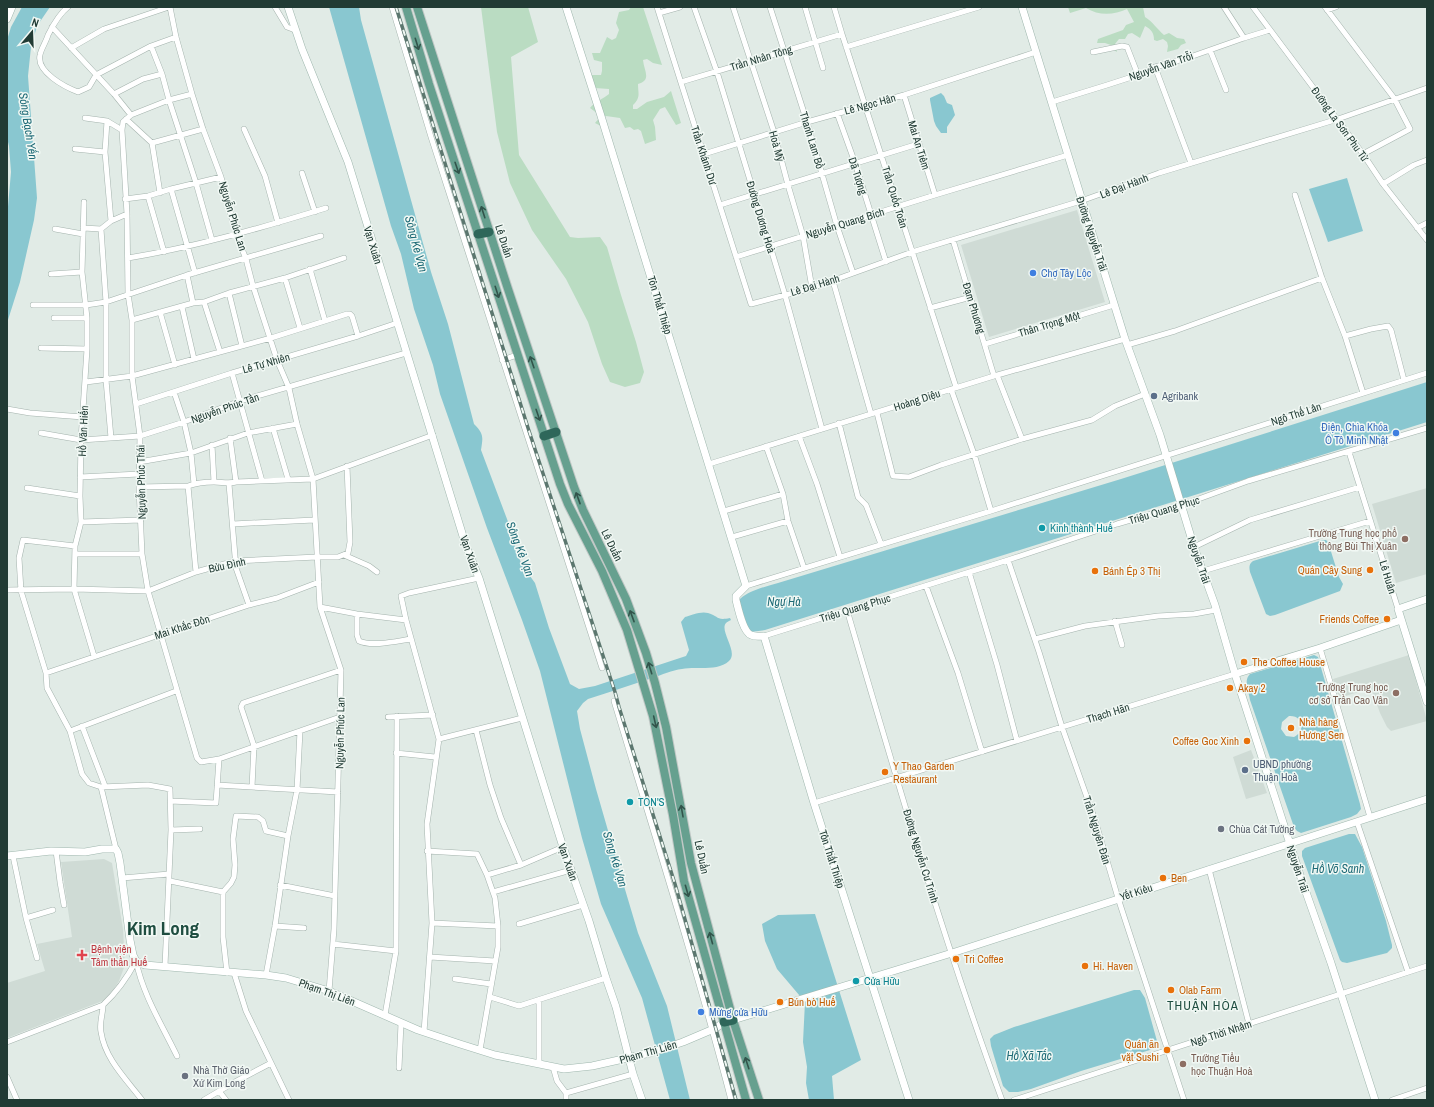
<svg xmlns="http://www.w3.org/2000/svg" width="1434" height="1107" viewBox="0 0 1434 1107" font-family="'Archivo Narrow',sans-serif">
<style>
.built{fill:#cfdbd5}
.green{fill:#badcc2}
.water{fill:#89c7d0;fill-rule:evenodd}
.lines{fill:none;stroke-linecap:round;stroke-linejoin:round}
.street-casing{stroke:#a4b3ad;stroke-width:6}
.secondary-casing{stroke:#9fb7ae;stroke-width:8}
.primary-casing{stroke:#c1c8c6;stroke-width:10}
.highway-casing{stroke:#c1c8c6;stroke-width:10}
.street{stroke:#fff;stroke-width:5}
.secondary{stroke:#fff;stroke-width:7}
.primary{stroke:#66a08f;stroke-width:8}
.highway{stroke:#2e675a;stroke-width:9}
.rail-casing{stroke:#5c776f;stroke-width:3.5}
.rail{stroke:#f1f8f4;stroke-width:2;stroke-dasharray:6;stroke-linecap:butt}
.oneway{stroke:#32544b}
.shop-dot{fill:#3f7fe0;stroke:#f1f8f4;stroke-width:1.5}
.service-dot{fill:#5c6f8a;stroke:#f1f8f4;stroke-width:1.5}
.culture-dot{fill:#0f9aa8;stroke:#f1f8f4;stroke-width:1.5}
.education-dot{fill:#8d6e63;stroke:#f1f8f4;stroke-width:1.5}
.food-dot{fill:#e8710a;stroke:#f1f8f4;stroke-width:1.5}
.worship-dot{fill:#6b7280;stroke:#f1f8f4;stroke-width:1.5}
.health-dot{fill:#e0444e;stroke:#f1f8f4;stroke-width:1.5}
.labels{text-anchor:middle;dominant-baseline:central;stroke-width:3;stroke-linejoin:round;paint-order:stroke}
.street-label{font-size:11px;fill:#213b34;stroke:#f1f8f4}
.shop-label{font-size:11px;fill:#366cbe;stroke:#f1f8f4;text-anchor:start}
.service-label{font-size:11px;fill:#4e5e75;stroke:#f1f8f4;text-anchor:start}
.culture-label{font-size:11px;fill:#0d838f;stroke:#f1f8f4;text-anchor:start}
.education-label{font-size:11px;fill:#785e54;stroke:#f1f8f4;text-anchor:end}
.food-label{font-size:11px;fill:#c56008;stroke:#f1f8f4;text-anchor:start}
.worship-label{font-size:11px;fill:#5b616d;stroke:#f1f8f4;text-anchor:start}
.health-label{font-size:11px;fill:#be3a42;stroke:#f1f8f4;text-anchor:start}
.water-label{font-size:12px;font-style:italic;fill:#1d6a76;stroke:#f1f8f4}
.quarter-label{font-size:13px;letter-spacing:1px;fill:#1e4d40;stroke:#f1f8f4}
.town-label{font-size:19px;font-weight:bold;fill:#1e4d40;stroke:#f1f8f4}
</style>
<rect width="100%" height="100%" fill="#e1ebe6"/>
<path class="built" d="M1077,210L1105,302L989,337L961,245Z
M1427,488V574L1396,583L1372,504Z
M1409,655L1427,721L1391,731L1387,727L1380,713L1371,688L1339,698L1333,679Z
M1251,750L1267,793L1246,799L1233,757Z
M104,859L112,863L123,929L125,965L119,981L112,992L105,1000L7,1038V983L45,971L37,944L72,937L61,862Z"/>
<path class="green" d="M481,7H528L538,42L511,57L519,155L570,237L578,238L600,237L607,247L621,295L636,342L644,372L640,383L625,387L610,382L602,364L588,322L566,279L532,230L510,183L497,132Z
M631,7H643L662,65L653,63L647,59L643,60C644,71 652,80 638,84C638,94 641,97 633,105V109H637L647,102L664,97L671,91L681,123L676,125L665,107L660,109L653,120L655,127L656,140L645,144L641,131L638,129L634,130L630,127L625,128L620,118L606,116L601,119V126L595,123L601,116L590,108C594,102 603,99 609,94V89L595,88L585,75H601L602,71V62L594,60L592,53H600L607,37L612,40L616,38L619,30L616,23L619,12L629,10Z
M1068,7H1143L1145,17C1153,22 1157,29 1164,35L1169,33L1177,38L1184,39L1186,43L1181,45L1178,49L1167,52L1168,46L1167,42L1163,39L1157,41L1154,40C1154,33 1151,29 1145,26L1140,38L1132,33L1128,34L1125,39H1119L1115,44L1117,52L1114,50L1111,45L1105,43H1097L1098,39L1123,30L1126,25L1134,22L1127,9C1114,15 1099,16 1086,8L1070,13Z"/>
<path class="water" d="M22,7H50L37,26L31,47L28,76L37,198L34,220L20,282L7,323V218L11,172L9,146L7,138V40L11,27Z
M329,7H359L361,20L431,272L448,324L474,424C484,434 483,437 481,450L510,527L516,551L522,565L535,583L549,628L570,684L579,689L595,686L686,656L689,650L681,622L685,617C691,615 701,611 708,613C719,616 716,621 730,618L731,620C729,621 727,622 726,623C719,631 739,652 729,661C717,672 696,666 682,669C672,670 662,675 652,678C631,685 610,692 588,699L583,703L577,711L580,729L596,789L624,886L638,933L667,1006L690,1100H670L642,998L601,904L582,838L540,671L522,620L487,528L440,394L433,365L414,309L401,254L391,226Z
M941,93L944,96L947,103L952,105L955,115L947,127V133H941L936,126L934,121L930,100V98Z
M1347,178L1363,231L1328,242C1322,224 1315,207 1309,189Z
M1427,382V422L765,630L751,632L748,629L740,603V599C750,590 765,587 778,583L1121,479Z
M1323,540H1326L1328,542L1339,577L1343,584L1340,591L1275,615L1270,616L1266,614L1250,572C1249,567 1249,564 1253,561Z
M1314,655L1318,657L1360,804L1361,809L1357,814L1351,817L1301,833L1297,831L1294,827L1250,700C1249,692 1243,681 1250,674ZM1289,716C1303,715 1306,731 1294,737L1286,736L1281,729L1282,722Z
M1349,834H1355L1362,847L1386,921L1392,945V948L1387,953L1347,963L1342,962L1340,960L1302,856V851L1305,848Z
M815,914L861,1060L832,1076L834,1100H809L806,1083L807,1067L803,1042L805,1002L777,969L765,941L762,924L778,915Z
M1134,990H1140L1145,998L1157,1041L1155,1045L1150,1050L1081,1071L1031,1089L1018,1092H1009L1003,1086L991,1046L990,1039L994,1035L1014,1027Z"/>
<g class="lines">
<g class="street-casing">
<path id="street" d="M68,7C59,14 53,25 48,35C46,42 41,49 40,55C36,72 65,87 78,92L89,87L96,75L151,46L176,37
M170,7L176,37L192,94L203,129L221,177L236,234L246,259L253,286L277,360L289,388L297,424L313,479L320,607L341,670L334,929L329,991
M275,7L287,27L295,30
M392,7L431,137L602,668
M657,7L751,304L812,288L912,252L1081,201L1159,173L1338,119L1427,88
M694,7L717,72L785,295L822,429
M733,7L774,132L788,185L803,236L812,288
M770,7L807,122L837,226L853,273
M805,7L823,68
M834,7L842,34L956,387
M1224,7L1244,38
M1253,7L1363,154L1383,184L1427,240
M1325,7L1394,98L1410,129L1363,154
M1327,10L1336,7
M659,13L680,7
M52,27L114,94L131,115
M151,46L162,74L169,100L196,183L212,240
M846,47L979,7
M71,48L104,29L169,7
M1210,50L1226,90
M1093,52L1122,46L1127,47L1138,75
M1155,67L1191,163
M681,82L842,34
M114,94L143,79L162,74
M192,94L169,100L131,115L123,122L122,130L127,214L128,294L132,320V376L140,436L139,487L142,554L148,591L197,758L201,762L219,759L340,717
M904,95L935,195
M1052,102L1107,85L1138,75L1155,67L1190,57L1244,38L1270,30
M837,113L855,163L886,262
M85,118L107,121L122,130
M126,119L152,143L160,193
M107,121L105,152L111,221
M244,129L265,176L278,223
M152,143L203,129
M75,149L105,152
M704,154L807,122L904,95L1036,52
M302,173L315,212
M1383,184L1414,165L1427,160
M171,189L195,273
M1295,195L1322,278L1345,336L1363,393
M148,196L164,252
M125,199L148,196L171,189L221,177
M84,202L82,272L87,318V349L81,440L80,496L81,522L75,546L74,589L94,656
M720,205L918,144
M83,228L101,229L111,221L127,214
M1417,228L1427,223
M55,229L83,234
M101,229L106,302V380L111,438
M953,240L994,376
M736,257L935,195L1068,155
M128,258C195,247 261,228 326,208
M310,269L325,321
M51,274L82,272
M187,275L193,303
M285,278L300,328
M833,281L871,414
M229,293L242,346
M204,302L220,352
M33,305H86L106,302L187,275L321,236
M182,307L194,359
M930,308L971,297
M160,312L175,365
M54,318H87
M132,320L193,303L204,302L229,293L285,278L344,258
M1345,336L1371,329L1388,326L1391,330L1404,380
M985,344L1114,305
M1127,345L1175,331L1322,278
M41,348L87,349
M502,360L517,355
M232,373L262,481
M997,375L1022,439
M86,382L132,376L271,338L347,314H350L352,316L358,336
M951,389L974,454L991,511
M174,392L184,422L191,453L194,484
M136,404L232,373L358,336L397,323
M7,409L30,413L83,417
M877,413L893,476L909,477L941,465L1022,439L1092,420L1115,406L1145,394
M839,423L858,497L866,505L881,544
M273,428L288,479
M41,433L81,440L140,436L184,422L240,401L406,353
M799,436L817,484L840,557
M230,438L236,482
M212,445L214,482
M766,446L783,494L788,521L804,568
M1349,452L1398,609
M139,462L191,453L248,433L297,424
M709,464L994,376L1125,339
M80,477L139,474
M229,484L236,568L249,605
M188,486L196,572
M139,487L188,486C196,483 205,482 214,482C222,482 228,484 236,482L313,479L433,435
M27,488L80,496
M724,511L783,494
M81,522L141,520
M233,524L314,520
M732,537L788,521
M75,546L23,540L19,558L21,591L46,673L47,688L70,731L82,774L89,783L101,787L148,785L170,789L171,830L165,966
M1194,547L1250,520L1360,487
M75,554H142
M344,555L369,566L377,572
M1008,560L1039,652L1062,727L1095,820L1118,898L1184,1100
M1203,571L1370,521
M969,572L997,665L1017,741
M746,586L991,511L1427,373
M926,586L958,673L982,752
M7,590L74,589L148,591L196,572L235,561L317,557H338L348,553L350,542L347,466
M320,607L357,614L406,620
M847,610C895,774 943,939 1002,1100
M357,614V635L359,641C372,647 397,641 411,639
M1115,621L1122,645
M764,636L1008,560L1117,524L1182,505L1248,481L1427,428
M1035,639L1085,626L1158,616L1194,614L1216,610
M1320,648L1370,817
M46,673L249,605L277,598L319,582
M614,701C654,834 696,966 731,1100
M388,717L433,715
M82,726L105,786
M476,730L490,785L501,818L521,865
M70,731L176,691
M439,739L522,718
M396,753L435,757
M217,785L338,792
M101,787L116,849
M252,787L254,746L241,707L243,703L341,670
M170,801L216,803L219,759
M814,803L1235,674
M1357,822L1408,972
M171,830L200,829
M56,851L60,882L64,905
M427,851L477,854L487,875L495,898L498,926V947L480,1050
M13,856L26,918L53,910
M1209,869L1249,1024
M487,875L521,865L563,847
M122,878L169,874
M170,881L223,892
M280,885L335,896
M493,892L571,870
M26,918L37,958
M432,923L498,926
M519,924L583,905
M275,926L304,928
M333,944L396,951
M430,957L495,961
M136,961C127,978 117,992 103,1005C103,1014 99,1023 101,1032C105,1059 126,1079 142,1100
M136,961C143,995 162,1025 177,1056
M227,973L223,937V892L231,883L234,877L235,865L233,839L236,816L258,817L263,821L266,831L288,836
M234,973L246,1011L289,1100
M266,975L275,926L288,836L297,790L300,731
M455,979L491,984
M490,997L519,1006L606,978
M385,1015L396,951L397,716
M424,1032L432,923L427,824L439,739L406,620L401,596L409,593L479,578
M7,1042L103,1005
M539,1064V1000
M553,1067L557,1081L566,1093
M399,1068L401,1023
M7,1077L17,1100
M219,1091L226,1100
M204,1100L233,1083L271,1063
M566,1100V1093L633,1074
M1014,1100L1427,966
M1392,1100L1427,1088"/>
</g>
<g class="secondary-casing">
<path id="secondary" d="M288,7L302,49L348,162L466,546L479,578L563,847L589,921L606,978L616,1007L633,1074L642,1100
M566,7L601,116L746,586L736,596V600C738,608 743,632 751,635C755,637 759,636 764,636L814,803L909,1100
M1022,7L1125,339L1160,435L1194,547L1215,605L1235,674L1301,878L1331,963L1375,1100
M7,19L12,7
M1427,599L1398,609L1427,702
M1235,674L1320,648L1401,620
M7,856L51,851L85,852L102,849H116L118,853L120,863L130,940L133,955L136,961L145,965L266,975L286,978L329,991L418,1030L460,1044L495,1055L564,1069L592,1066L650,1053L683,1042L716,1028L724,1022
M733,1020L952,953L1427,799"/>
</g>
<g class="primary-casing">
<path id="primary" d="M406,7L429,84L560,484L568,504L602,571L627,630L653,716L673,815L684,881L746,1100
M417,7L508,289L574,487L583,510L626,599L646,653L655,683L666,727L691,863L733,1020L759,1100"/>
</g>
<g class="highway-casing">
<path id="highway" d="M478,234L489,232
M544,436L556,432
M724,1022L733,1020"/>
</g>
<use href="#street" class="street"/>
<use href="#secondary" class="secondary"/>
<use href="#primary" class="primary"/>
<use href="#highway" class="highway"/>
<g class="rail-casing">
<path id="rail" d="M396,7L529,431L615,692L619,707L675,884L736,1100"/>
</g>
<use href="#rail" class="rail"/>
</g>
<defs><path id="oneway-shaft" d="M-6 0H5M1.5-3L5.5 0L1.5 3" fill="none" stroke-width="1.6" stroke-linecap="round" stroke-linejoin="round"/></defs>
<g class="oneway">
<use href="#oneway-shaft" transform="translate(417 44) rotate(73)"/>
<use href="#oneway-shaft" transform="translate(457 168) rotate(71)"/>
<use href="#oneway-shaft" transform="translate(483 212) rotate(-108)"/>
<use href="#oneway-shaft" transform="translate(497 292) rotate(72)"/>
<use href="#oneway-shaft" transform="translate(532 362) rotate(-109)"/>
<use href="#oneway-shaft" transform="translate(538 415) rotate(71)"/>
<use href="#oneway-shaft" transform="translate(578 498) rotate(-110)"/>
<use href="#oneway-shaft" transform="translate(632 616) rotate(-110)"/>
<use href="#oneway-shaft" transform="translate(650 668) rotate(-107)"/>
<use href="#oneway-shaft" transform="translate(655 722) rotate(77)"/>
<use href="#oneway-shaft" transform="translate(682 811) rotate(-100)"/>
<use href="#oneway-shaft" transform="translate(687 891) rotate(74)"/>
<use href="#oneway-shaft" transform="translate(711 938) rotate(-105)"/>
<use href="#oneway-shaft" transform="translate(747 1063) rotate(-108)"/>
</g>
<g class="shop-dot">
<circle cx="1033" cy="273" r="4"/>
<circle cx="1396" cy="433" r="4"/>
<circle cx="701" cy="1012" r="4"/>
</g>
<g class="service-dot">
<circle cx="1154" cy="396" r="4"/>
<circle cx="1245" cy="770" r="4"/>
</g>
<g class="culture-dot">
<circle cx="1042" cy="528" r="4"/>
<circle cx="630" cy="802" r="4"/>
<circle cx="856" cy="981" r="4"/>
</g>
<g class="education-dot">
<circle cx="1405" cy="539" r="4"/>
<circle cx="1396" cy="693" r="4"/>
<circle cx="1183" cy="1064" r="4"/>
</g>
<g class="food-dot">
<circle cx="1370" cy="570" r="4"/>
<circle cx="1095" cy="571" r="4"/>
<circle cx="1387" cy="619" r="4"/>
<circle cx="1244" cy="662" r="4"/>
<circle cx="1230" cy="688" r="4"/>
<circle cx="1291" cy="728" r="4"/>
<circle cx="1247" cy="741" r="4"/>
<circle cx="885" cy="772" r="4"/>
<circle cx="1163" cy="878" r="4"/>
<circle cx="956" cy="959" r="4"/>
<circle cx="1085" cy="966" r="4"/>
<circle cx="1171" cy="990" r="4"/>
<circle cx="780" cy="1002" r="4"/>
<circle cx="1167" cy="1050" r="4"/>
</g>
<g class="worship-dot">
<circle cx="1221" cy="829" r="4"/>
<circle cx="185" cy="1076" r="4"/>
</g>
<path class="health-dot" d="M80 949h4v4h4v4h-4v4h-4v-4h-4v-4h4z"/>
<g class="labels">
<g class="street-label">
<text transform="translate(761 58) rotate(-17)">Trần Nhân Tông</text>
<text transform="translate(1161 66) rotate(-19)">Nguyễn Văn Trỗi</text>
<text transform="translate(870 104) rotate(-15)">Lê Ngọc Hân</text>
<text transform="translate(1340 124) rotate(54)">Đường La Sơn Phu Tử</text>
<text transform="translate(812 140) rotate(73)">Thanh Lam Bồ</text>
<text transform="translate(919 145) rotate(73)">Mai An Tiêm</text>
<text transform="translate(777 146) rotate(75)">Hoà Mỹ</text>
<text transform="translate(704 155) rotate(72)">Trần Khánh Dư</text>
<text transform="translate(858 176) rotate(72)">Dã Tượng</text>
<text transform="translate(1124 186) rotate(-21)">Lê Đại Hành</text>
<text transform="translate(895 197) rotate(73)">Trần Quốc Toản</text>
<text transform="translate(233 216) rotate(73)">Nguyễn Phúc Lan</text>
<text transform="translate(761 217) rotate(73)">Đường Dương Hoà</text>
<text transform="translate(845 223) rotate(-17)">Nguyễn Quang Bích</text>
<text transform="translate(1092 234) rotate(72)">Đường Nguyễn Trãi</text>
<text transform="translate(504 241) rotate(72)">Lê Duẩn</text>
<text transform="translate(373 245) rotate(73)">Vạn Xuân</text>
<text transform="translate(815 285) rotate(-17)">Lê Đại Hành</text>
<text transform="translate(660 305) rotate(73)">Tôn Thất Thiệp</text>
<text transform="translate(974 308) rotate(73)">Đạm Phương</text>
<text transform="translate(1049 324) rotate(-17)">Thân Trọng Một</text>
<text transform="translate(266 363) rotate(-16)">Lê Tự Nhiên</text>
<text transform="translate(917 400) rotate(-18)">Hoàng Diệu</text>
<text transform="translate(225 408) rotate(-19)">Nguyễn Phúc Tần</text>
<text transform="translate(1296 414) rotate(-18)">Ngô Thế Lân</text>
<text transform="translate(83 431) rotate(-87)">Hồ Văn Hiến</text>
<text transform="translate(141 482) rotate(-91)">Nguyễn Phúc Thái</text>
<text transform="translate(1164 510) rotate(-17)">Triệu Quang Phục</text>
<text transform="translate(612 545) rotate(64)">Lê Duẩn</text>
<text transform="translate(470 554) rotate(71)">Vạn Xuân</text>
<text transform="translate(1199 560) rotate(71)">Nguyễn Trãi</text>
<text transform="translate(227 565) rotate(-12)">Bửu Đình</text>
<text transform="translate(1388 577) rotate(73)">Lê Huân</text>
<text transform="translate(855 608) rotate(-17)">Triệu Quang Phục</text>
<text transform="translate(182 627) rotate(-18)">Mai Khắc Đôn</text>
<text transform="translate(1108 713) rotate(-17)">Thạch Hãn</text>
<text transform="translate(340 733) rotate(-89)">Nguyễn Phúc Lan</text>
<text transform="translate(1097 830) rotate(73)">Trần Nguyên Đán</text>
<text transform="translate(921 856) rotate(73)">Đường Nguyễn Cư Trinh</text>
<text transform="translate(702 857) rotate(78)">Lê Duẩn</text>
<text transform="translate(832 859) rotate(72)">Tôn Thất Thiệp</text>
<text transform="translate(568 862) rotate(71)">Vạn Xuân</text>
<text transform="translate(1298 869) rotate(72)">Nguyễn Trãi</text>
<text transform="translate(1136 892) rotate(-18)">Yết Kiêu</text>
<text transform="translate(327 992) rotate(20)">Phạm Thị Liên</text>
<text transform="translate(1221 1033) rotate(-18)">Ngô Thời Nhậm</text>
<text transform="translate(648 1052) rotate(-16)">Phạm Thị Liên</text>
</g>
<g class="shop-label">
<text x="1041" y="273">Chợ Tây Lộc</text>
<text x="1388" y="427" text-anchor="end">Điện, Chìa Khóa<tspan x="1388" dy="13">Ô Tô Minh Nhật</tspan></text>
<text x="709" y="1012">Mừng cửa Hữu</text>
</g>
<g class="service-label">
<text x="1162" y="396">Agribank</text>
<text x="1253" y="764">UBND phường<tspan x="1253" dy="13">Thuận Hoà</tspan></text>
</g>
<g class="culture-label">
<text x="1050" y="528">Kinh thành Huế</text>
<text x="638" y="802">TON'S</text>
<text x="864" y="981">Cửa Hữu</text>
</g>
<g class="education-label">
<text x="1397" y="533">Trường Trung học phổ<tspan x="1397" dy="13">thông Bùi Thị Xuân</tspan></text>
<text x="1388" y="687">Trường Trung học<tspan x="1388" dy="13">cơ sở Trần Cao Vân</tspan></text>
<text x="1191" y="1058" text-anchor="start">Trường Tiểu<tspan x="1191" dy="13">học Thuận Hoà</tspan></text>
</g>
<g class="food-label">
<text x="1362" y="570" text-anchor="end">Quán Cây Sung</text>
<text x="1103" y="571">Bánh Ép 3 Thị</text>
<text x="1379" y="619" text-anchor="end">Friends Coffee</text>
<text x="1252" y="662">The Coffee House</text>
<text x="1238" y="688">Akay 2</text>
<text x="1299" y="722">Nhà hàng<tspan x="1299" dy="13">Hương Sen</tspan></text>
<text x="1239" y="741" text-anchor="end">Coffee Goc Xinh</text>
<text x="893" y="766">Y Thao Garden<tspan x="893" dy="13">Restaurant</tspan></text>
<text x="1171" y="878">Ben</text>
<text x="964" y="959">Tri Coffee</text>
<text x="1093" y="966">Hi. Haven</text>
<text x="1179" y="990">Olab Farm</text>
<text x="788" y="1002">Bún bò Huế</text>
<text x="1159" y="1044" text-anchor="end">Quán ăn<tspan x="1159" dy="13">vặt Sushi</tspan></text>
</g>
<g class="worship-label">
<text x="1229" y="829">Chùa Cát Tường</text>
<text x="193" y="1070">Nhà Thờ Giáo<tspan x="193" dy="13">Xứ Kim Long</tspan></text>
</g>
<g class="health-label">
<text x="91" y="949">Bệnh viện<tspan x="91" dy="13">Tâm thần Huế</tspan></text>
</g>
<g class="water-label">
<text transform="translate(28 126) rotate(81)">Sông Bạch Yến</text>
<text transform="translate(416 244) rotate(75)">Sông Kẻ Vạn</text>
<text transform="translate(520 549) rotate(69)">Sông Kẻ Vạn</text>
<text x="784" y="602">Ngự Hà</text>
<text transform="translate(615 859) rotate(73)">Sông Kẻ Vạn</text>
<text x="1338" y="869">Hồ Võ Sanh</text>
<text x="1029" y="1056">Hồ Xã Tắc</text>
</g>
<g class="quarter-label">
<text x="1203" y="1005">THUẬN HÒA</text>
</g>
<g class="town-label">
<text x="163" y="928">Kim Long</text>
</g>
</g>
<rect width="1434" height="1107" fill="none" stroke="#213b34" stroke-width="16"/>
<g transform="translate(32 32) rotate(19)" stroke="#f1f8f4" stroke-width="3" paint-order="stroke">
<path d="M0-3L7 15L0 10L-7 15Z" fill="#213b34"/>
<text y="-6" font-size="11" font-weight="bold" text-anchor="middle" fill="#213b34">N</text>
</g>
</svg>
